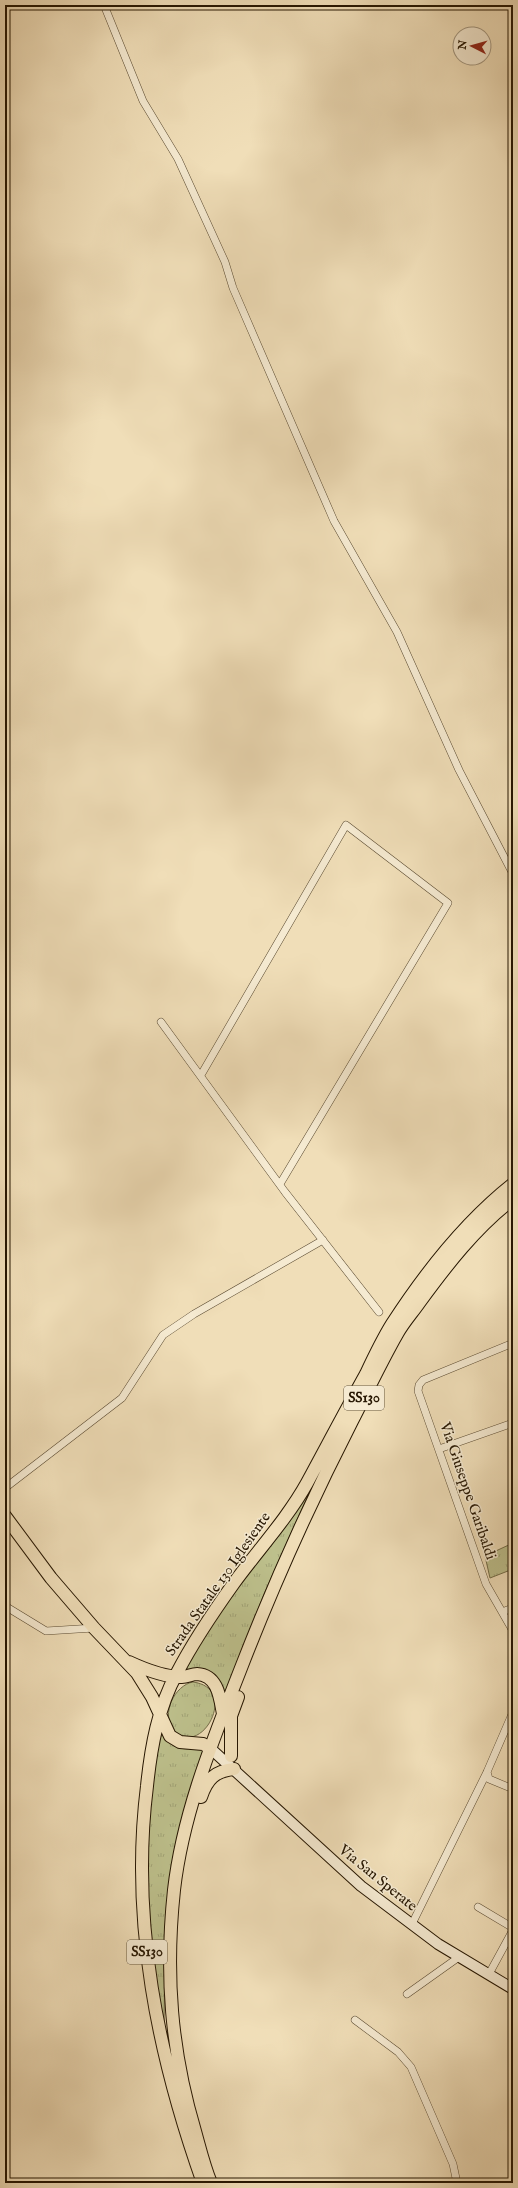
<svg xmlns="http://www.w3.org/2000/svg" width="518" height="2188" viewBox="0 0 518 2188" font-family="'IM FELL English',serif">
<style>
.grass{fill:url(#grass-tufts);stroke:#726b46}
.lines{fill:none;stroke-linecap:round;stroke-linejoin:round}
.street-casing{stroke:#58482f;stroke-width:8}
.secondary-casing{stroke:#261601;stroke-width:12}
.primary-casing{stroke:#261601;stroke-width:14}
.street{stroke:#f5ead1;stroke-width:7}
.secondary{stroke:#f5ead1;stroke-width:10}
.primary{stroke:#f0deb8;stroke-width:12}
.labels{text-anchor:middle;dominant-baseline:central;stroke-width:3;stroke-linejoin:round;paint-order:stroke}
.shield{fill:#f5ead1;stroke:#64563f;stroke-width:1}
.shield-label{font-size:14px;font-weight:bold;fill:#261601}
.street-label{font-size:15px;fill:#261601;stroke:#f5ead1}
</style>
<defs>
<pattern id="grass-tufts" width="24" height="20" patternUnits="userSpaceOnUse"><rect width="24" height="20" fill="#bdc08c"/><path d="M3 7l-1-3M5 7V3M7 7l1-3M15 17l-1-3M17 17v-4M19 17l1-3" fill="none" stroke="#a2a477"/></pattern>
</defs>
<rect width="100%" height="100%" fill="#f0deb8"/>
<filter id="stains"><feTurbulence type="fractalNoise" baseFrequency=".005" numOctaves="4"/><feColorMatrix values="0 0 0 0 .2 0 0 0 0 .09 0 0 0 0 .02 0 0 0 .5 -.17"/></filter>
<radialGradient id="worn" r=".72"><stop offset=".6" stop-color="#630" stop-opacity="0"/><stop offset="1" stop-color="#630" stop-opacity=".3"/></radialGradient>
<path class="grass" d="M309,1493L264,1594L225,1694C219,1681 197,1671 183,1668L205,1632L304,1497Z
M513,1543V1569L490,1578L485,1556Z
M193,1682C240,1688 201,1760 174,1730C160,1714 175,1685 193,1682Z
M160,1731C165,1737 171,1747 180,1748C188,1750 194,1747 203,1750L183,1818L165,1956L164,2023C156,1980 144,1928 144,1885C145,1833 152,1782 160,1731Z"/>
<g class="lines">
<g class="street-casing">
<path id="street" d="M104,5L143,101L178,159L225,262L233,288L334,521L397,632L459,770L513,874
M161,1022L285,1192L379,1312
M201,1075L346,825L448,903L280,1184
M513,1343L423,1380L419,1385L418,1391L486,1584L513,1631
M439,1449L513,1423
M5,1488L122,1398L163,1335L194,1314L323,1240
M5,1606L46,1631L94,1628
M502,1612L513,1608
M487,1772L489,1779L513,1789
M478,1907L513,1928
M412,1924L487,1772L513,1712
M489,1974L513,1930
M407,1994L459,1957
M355,2020L398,2052L411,2067L453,2164L457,2183"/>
</g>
<g class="secondary-casing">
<path id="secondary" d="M210,1748L361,1886L438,1944L513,1989"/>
</g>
<g class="primary-casing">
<path id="primary" d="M5,1516L51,1578L94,1628L137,1673L152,1697L170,1736L180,1742L203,1744L210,1748
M129,1662C144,1669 166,1677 182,1677C187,1677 192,1674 197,1674C218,1675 220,1698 223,1714
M231,1756V1716L238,1697
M201,1797C207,1779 215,1771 234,1769
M203,2183C158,2056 130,1921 147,1786C151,1747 158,1707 177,1673C193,1642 214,1611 234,1583C258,1550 287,1519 307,1483C327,1446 346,1410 366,1374C374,1357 382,1340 392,1324C425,1273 465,1222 513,1184
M211,2183C204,2166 200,2149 195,2131C171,2051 165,1974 174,1890C183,1812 213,1740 241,1668C274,1583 311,1501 352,1421C367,1392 381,1362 397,1334C403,1323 412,1313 419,1303C446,1266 476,1227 513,1199"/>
</g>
<use href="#street" class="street"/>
<use href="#secondary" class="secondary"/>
<use href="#primary" class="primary"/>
</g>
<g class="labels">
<g class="shield">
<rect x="344" y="1386" width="40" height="24" rx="3"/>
<rect x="127" y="1940" width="40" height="24" rx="3"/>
</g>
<g class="shield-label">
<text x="364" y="1398">SS130</text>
<text x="147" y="1952">SS130</text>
</g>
<g class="street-label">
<text transform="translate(468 1491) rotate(71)">Via Giuseppe Garibaldi</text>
<text transform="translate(218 1584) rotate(-55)">Strada Statale 130 Iglesiente</text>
<text transform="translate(378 1878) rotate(39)">Via San Sperate</text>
</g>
</g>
<rect width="518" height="2188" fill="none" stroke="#f0deb8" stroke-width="20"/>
<rect x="6" y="6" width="506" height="2176" fill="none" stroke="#261601" stroke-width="2"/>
<rect x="10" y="10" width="498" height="2168" fill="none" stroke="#261601"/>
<g transform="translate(472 46) rotate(276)"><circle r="19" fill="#f5ead1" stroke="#a2957e"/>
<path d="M0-3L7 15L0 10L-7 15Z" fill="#8f2418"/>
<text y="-6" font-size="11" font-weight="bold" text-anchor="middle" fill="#261601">N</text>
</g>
<rect width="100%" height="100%" filter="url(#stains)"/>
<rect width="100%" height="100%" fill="url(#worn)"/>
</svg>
